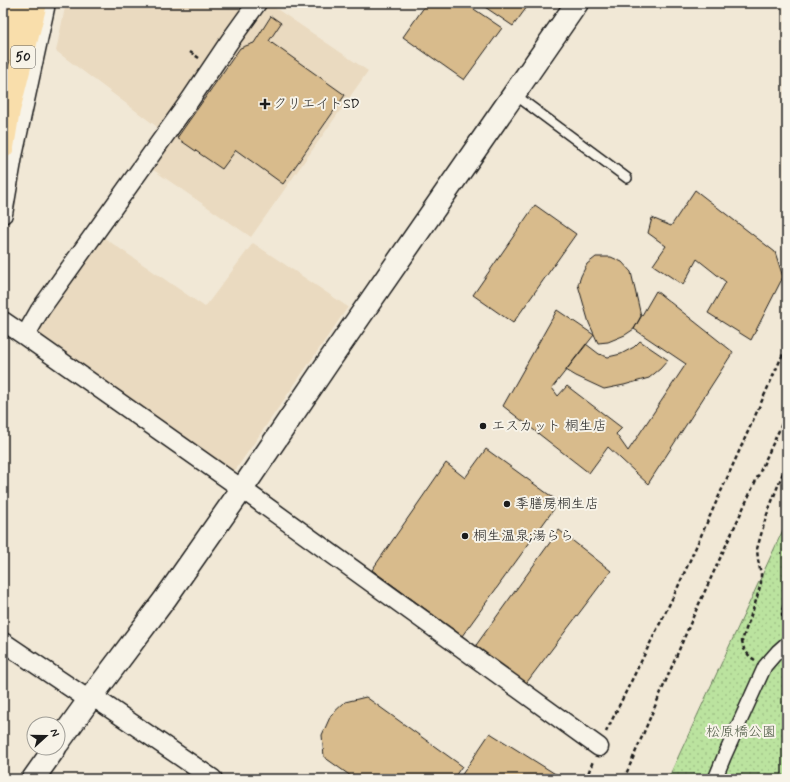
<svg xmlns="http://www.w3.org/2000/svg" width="790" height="782" viewBox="0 0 790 782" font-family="Mynerve,'Klee One',sans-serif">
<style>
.built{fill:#eadac0}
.park{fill:url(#park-dots);stroke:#6c805e}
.building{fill:#d8bb8c;stroke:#1c1c1c}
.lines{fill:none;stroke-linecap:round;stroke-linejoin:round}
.service-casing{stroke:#1c1c1c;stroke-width:12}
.pedestrian-casing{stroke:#1c1c1c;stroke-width:16}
.minor-casing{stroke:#1c1c1c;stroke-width:21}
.tertiary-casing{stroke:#1c1c1c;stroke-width:25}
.trunk-casing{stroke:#1c1c1c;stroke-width:25}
.path{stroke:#1c1c1c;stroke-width:2.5;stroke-dasharray:4 3;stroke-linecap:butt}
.service{stroke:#f7f3e8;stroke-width:9}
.pedestrian{stroke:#f7f3e8;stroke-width:13}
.minor{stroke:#f7f3e8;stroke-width:18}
.tertiary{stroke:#f7f3e8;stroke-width:22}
.trunk{stroke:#f9deab;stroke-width:22}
.poi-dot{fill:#1c1c1c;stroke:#f7f3e8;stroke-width:1.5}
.labels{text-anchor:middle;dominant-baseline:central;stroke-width:4;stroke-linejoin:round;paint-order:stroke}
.shield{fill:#f7f3e8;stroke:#5e5c59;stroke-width:1}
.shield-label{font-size:13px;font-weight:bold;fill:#1c1c1c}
.poi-label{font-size:14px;fill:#1c1c1c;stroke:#f7f3e8;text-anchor:start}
.park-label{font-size:14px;fill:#4c5843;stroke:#f7f3e8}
</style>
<defs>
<pattern id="park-dots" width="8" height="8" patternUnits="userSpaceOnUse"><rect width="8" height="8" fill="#bbe39f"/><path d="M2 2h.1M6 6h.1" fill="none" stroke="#a0c288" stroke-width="1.8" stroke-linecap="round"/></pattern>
</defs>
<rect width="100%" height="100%" fill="#f1e8d6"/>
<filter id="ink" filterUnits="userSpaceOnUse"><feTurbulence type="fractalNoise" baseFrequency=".025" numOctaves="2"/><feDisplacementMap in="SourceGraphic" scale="8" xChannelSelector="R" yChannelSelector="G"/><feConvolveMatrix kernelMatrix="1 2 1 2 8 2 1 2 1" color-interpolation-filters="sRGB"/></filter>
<g filter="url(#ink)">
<path class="built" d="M66,3H268L368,71L251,237L149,167L160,129L56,51Z
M100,235L205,307L253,243L348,307L234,472H224L39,340L35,330Z"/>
<path class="park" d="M787,521V779H668L782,532Z"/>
<path class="building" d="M427,3H465L502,28L464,80L403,37Z
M479,3H530L513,26Z
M271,16L281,23L269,41L345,95L283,184L236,150L222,169L177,138L240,48L254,43Z
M695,190L775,252L783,277L751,340L708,313L726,282L697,259L683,285L653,265L666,246L648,233L652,218L671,226Z
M535,205L576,234L513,323L473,295Z
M596,257H611L622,262L631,272L641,316L634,329L625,335L608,342L598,343L589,323L578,285L581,276L587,264Z
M656,291L733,352L648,484L608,447L589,473L503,406L557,310L594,335L552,388L558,396L567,386L622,428L616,434L628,451L686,364L634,329Z
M640,341L668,360L660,369L649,378L624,385L604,389L576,376L566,370L586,344L599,354L608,357L621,354L634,347Z
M486,449L559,502L462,636L372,570L446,463L465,478Z
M559,530L611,571L524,686L474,648Z
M366,697L462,766L453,779H355L324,757L322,735L331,715L345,702Z
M490,733L557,775L554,779H459Z"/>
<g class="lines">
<g class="service-casing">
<path id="service" d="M514,94L627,178"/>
</g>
<g class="pedestrian-casing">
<path id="pedestrian" d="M715,779L724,757L765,666L778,651L787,643"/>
</g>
<g class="minor-casing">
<path id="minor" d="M3,214L13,156L45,8
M3,321L25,336L242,489L599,747
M25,336L40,310L190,100L229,42L257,3
M3,642L89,700
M92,696L213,779"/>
</g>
<g class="tertiary-casing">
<path id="tertiary" d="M58,743L89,700L165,599L242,489L329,361L577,3
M33,779L55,748"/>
</g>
<g class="trunk-casing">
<path id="trunk" d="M3,52L15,3
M3,147L9,110L36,3"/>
</g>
<path class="path" d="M190,52L199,58
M787,600C783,607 779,613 785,621H787
M755,660L750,657L744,649L742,641L746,629L755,604L761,583V574L758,560L757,549L766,517L787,462
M606,732L677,589L787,345
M586,779L593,761
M624,779L693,617L787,413"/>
<use href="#service" class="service"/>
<use href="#pedestrian" class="pedestrian"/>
<use href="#minor" class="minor"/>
<use href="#tertiary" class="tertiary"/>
<use href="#trunk" class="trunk"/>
</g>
</g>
<g class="poi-dot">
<path d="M263 98h4v4h4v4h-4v4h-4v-4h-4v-4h4z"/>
<circle cx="483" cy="426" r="4"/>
<circle cx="507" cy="504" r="4"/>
<circle cx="465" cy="536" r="4"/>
</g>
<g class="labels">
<rect class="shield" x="11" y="46" width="24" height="22" rx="3"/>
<g class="shield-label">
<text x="23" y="57">50</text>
</g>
<g class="poi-label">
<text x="273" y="104">クリエイトSD</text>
<text x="491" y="426">エスカット 桐生店</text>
<text x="515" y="504">季膳房桐生店</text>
<text x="473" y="536">桐生温泉;湯らら</text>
</g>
<g class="park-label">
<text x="741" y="732">松原橋公園</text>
</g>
</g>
<rect width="790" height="782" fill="none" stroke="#f7f3e8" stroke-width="16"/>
<rect x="8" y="8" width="774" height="766" fill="none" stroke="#1c1c1c" stroke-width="1.5" filter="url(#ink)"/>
<g transform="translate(46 736) rotate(69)"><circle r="19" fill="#f7f3e8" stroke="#9f9d96"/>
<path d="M0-3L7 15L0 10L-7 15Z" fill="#1c1c1c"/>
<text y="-6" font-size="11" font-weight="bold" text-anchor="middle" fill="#1c1c1c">N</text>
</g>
</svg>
